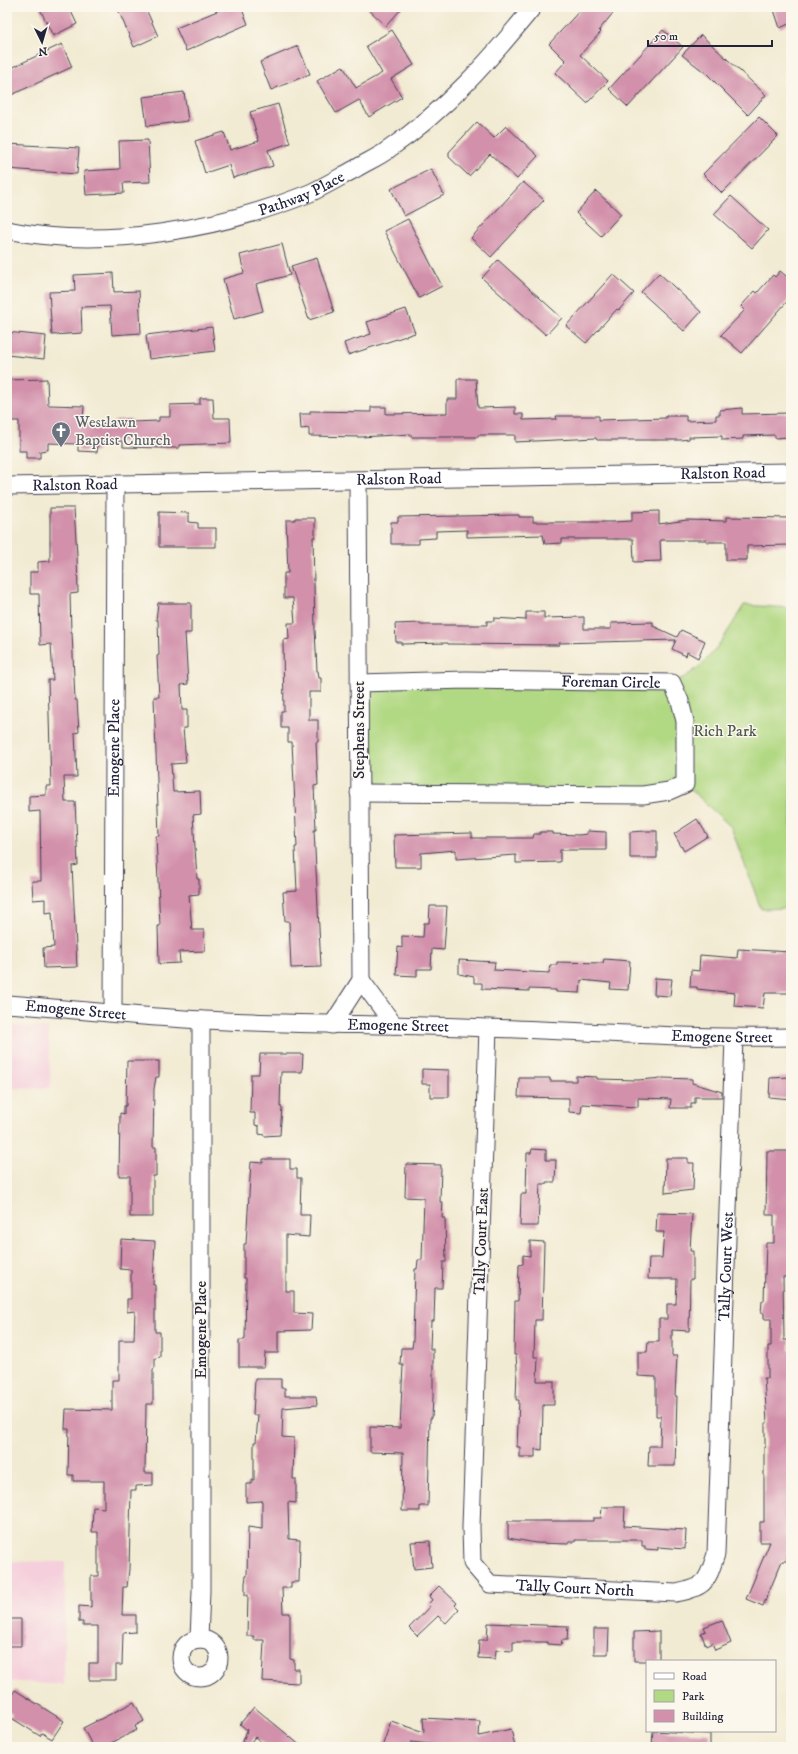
<svg xmlns="http://www.w3.org/2000/svg" width="798" height="1754" viewBox="0 0 798 1754" font-family="'IM FELL DW Pica',serif">
<style>
.built{fill:#f5cfdc}
.green{fill:#b1d882;stroke:#6a7d5e}
.building{fill:#d290aa}
.lines{fill:none;stroke-linecap:round;stroke-linejoin:round}
.street-casing{stroke:#414052;stroke-width:19}
.street{stroke:#fff;stroke-width:17}
.labels{text-anchor:middle;dominant-baseline:central;stroke-width:3;stroke-linejoin:round;paint-order:stroke}
.street-label{font-size:16px;fill:#22223b;stroke:#fbf7ec}
.worship-label{font-size:16px;fill:#5b616d;stroke:#fbf7ec;text-anchor:start}
.park-label{font-size:16px;fill:#4d5950;stroke:#fbf7ec}
</style>
<rect width="100%" height="100%" fill="#fbf7ec"/>
<filter id="ink" filterUnits="userSpaceOnUse"><feTurbulence type="fractalNoise" baseFrequency=".025" numOctaves="2"/><feDisplacementMap in="SourceGraphic" scale="8" xChannelSelector="R" yChannelSelector="G"/><feConvolveMatrix kernelMatrix="1 2 1 2 8 2 1 2 1" color-interpolation-filters="sRGB"/></filter>
<filter id="wash" filterUnits="userSpaceOnUse"><feTurbulence type="fractalNoise" baseFrequency=".012" numOctaves="4" result="noise"/><feDisplacementMap in="SourceGraphic" scale="16" xChannelSelector="R" yChannelSelector="G"/><feGaussianBlur stdDeviation="0.9" result="paint"/><feColorMatrix in="noise" values="0 0 0 0 0 0 0 0 0 0 0 0 0 0 0 0 0 1.4 0 .05"/><feComposite in="paint" operator="in"/></filter>
<g filter="url(#wash)">
<rect width="100%" height="100%" fill="#f2ebd3"/>
<path class="built" d="M7,1026L48,1028L51,1088L7,1089Z
M7,1561L65,1562L64,1685L7,1681Z"/>
<path class="green" d="M744,605L791,608V908L761,909L731,827L685,784L669,791L359,793V683H672C708,669 725,636 744,605Z"/>
<g id="blocks">
<path class="building" d="M39,7H69L77,24L53,36Z
M117,7H145L158,36L134,47Z
M227,7H241L248,24L186,51L176,28Z
M366,7H403L386,26Z
M583,7H618L599,30L601,32L580,55L608,81L587,103L555,73L566,61L549,44Z
M782,7H791V23L780,28L774,10Z
M392,30L414,65L391,79L402,97L369,117L359,100L336,113L317,81L343,66L356,88L382,73L366,46Z
M663,30L683,47L628,107L609,89Z
M701,35L766,95L748,115L707,74L682,55Z
M62,44L72,67L7,97V70Z
M298,46L310,74L271,90L260,62Z
M184,92L188,121L147,126L143,97Z
M278,104L290,143L268,150L273,166L233,178L229,165L205,173L195,141L224,132L230,150L259,141L250,112Z
M759,117L778,136L722,193L703,174Z
M477,122L494,138L506,126L538,156L517,179L490,154L469,176L449,157V152Z
M148,140L150,182L123,183L124,193L86,195L84,171L120,169L119,141Z
M7,144L79,148L77,174L7,169Z
M431,169L444,195L404,216L391,189Z
M523,182L544,200L491,257L471,238Z
M596,191L621,214L601,236L576,213Z
M731,196L768,230L752,248L714,214Z
M408,219L442,286L419,298L384,231Z
M282,244L290,275L256,284L263,311L234,319L223,279L244,273L240,255Z
M317,258L334,312L309,320L291,266Z
M498,260L562,318L546,335L482,278Z
M780,271L791,280V297L742,353L721,335L745,310L741,306L755,291L757,293L773,275L775,277Z
M113,273L114,292L139,291L141,333L112,335L110,306L81,307L82,333L52,335L49,292L75,291L74,275Z
M659,273L701,312L684,331L641,292Z
M613,274L634,293L619,310L617,309L586,343L566,326Z
M406,309L415,333L348,355L344,343L371,334L367,322Z
M212,327L215,351L149,359L146,335Z
M7,332L46,336L44,359L7,355Z
M47,379L48,405L84,406L83,423L114,424V420L131,419V422L159,421V417H170V405L200,404V398H213L214,418H230L231,443L179,445V448H163L123,447V441L98,442L97,452L78,451V444L48,443V450L40,451V458H26V451H19V421H7V380Z
M457,379H476L478,408L515,407V414H523V420L557,419L556,416H599V420L666,418V416H686V421L716,420V415H720V410L742,408V414L791,413V432H789V437L775,438V435L743,436V439L722,440V436L689,437V439L680,440H597L596,438L515,442V435H478V437H411V434L361,437L309,436V428L301,429L300,414H310V411L371,412V407H386V414L447,413V399H457Z
M50,508H74L77,555L78,593L70,594L71,632H72L75,700H77L79,732L75,733L77,777H64L65,802H75L78,865L72,866L77,967L44,968L43,948L54,947L52,912L45,913V899L33,900L32,881H41L40,811L29,812V796L46,795V786H51L48,680H53L51,644L40,645L39,594H30V572H38V562L50,561Z
M659,511V524L687,520L726,521V517L791,518V545L747,546V560H726V542H707V540H660L661,561L634,562L633,539H562V543L545,544L543,535L467,537V530L436,531V538L419,539V544H391V522H398V517L519,515V517H533V522H613L632,521V512Z
M159,512L189,513V522L198,523V528H216V547H159Z
M295,518H315V537H313L315,630L317,671H318L319,678H321V692H309V720H318V742H316L318,785L314,786L316,830H314L321,967L291,968L289,921H285L283,892L297,891L295,847H297L292,742H288V728H281V711H284L283,640L289,639L288,623H295L293,598H284V573H288L286,520H295Z
M158,603H191V633H185L188,684L181,685L182,710H187V728H183L186,763L171,764L173,792L200,791L201,814L193,815L197,879H199V894L189,895L192,930H204L205,951L179,952L180,963L159,964L158,926H160L156,836H159L154,697H159L157,656L159,655L158,620H156Z
M526,612H544V618L584,617V629H611V623L653,622V626L677,637L681,630L705,641L698,658L687,652L686,656L672,649L676,640L559,643V645L448,644V643L401,644V642H396L395,624L421,623V625H487V621H494V618L526,620Z
M697,819L708,836L684,851L674,834Z
M587,831L606,832V850H560V862L516,863V855L456,859V850L421,853V867H395L394,835L472,833V838H533L534,834H540V832H553V834L579,835L587,834Z
M645,831H657V858H630V832Z
M430,906H447L444,950L432,949L431,969H417V976L396,975L398,947L402,948V936L423,937L424,923H429Z
M738,949L791,952V993H765L763,1008L734,1006L735,993L697,989V987H690L691,970L699,971L700,955L737,958Z
M604,959L630,961L628,990L610,989L611,983L581,980L580,993L556,992V990L529,989V991L482,989V983H474V977L459,974V960L495,962L494,970L549,973L550,965H557V962L603,963Z
M655,978L672,979L670,996L654,995Z
M260,1054H303L302,1072H281L280,1107H282L280,1135L264,1136V1135L259,1134V1126L255,1125V1113H250L251,1074H259Z
M127,1061H159V1077H156L154,1089L153,1147H156V1176H153V1217H130V1176H119L120,1113L124,1114V1106H126Z
M422,1069L449,1070V1097H430V1084H422Z
M576,1076L597,1077V1079L638,1080L663,1078L692,1079V1083L722,1092V1097H695V1103H691V1108H670L671,1099L638,1098V1107L582,1104L581,1113L569,1112V1098L518,1097L519,1078H550V1081H576Z
M791,1077V1099L769,1097L770,1078Z
M532,1149L546,1150V1160H556L555,1182H546V1184H540L538,1226H520L521,1194H526L527,1153H531Z
M767,1151H791V1277H783L784,1340H789V1350H791V1527H788L787,1561H782L763,1606L746,1599L770,1542H760V1522H764V1447H765V1423H767L764,1378H768V1346H771V1319H764V1313H761L762,1301H764L766,1243H774V1215H766Z
M666,1158H688V1163H694L693,1190L665,1193Z
M263,1159H290V1169H297V1178H301L300,1215H310L309,1237L286,1235V1291H294V1313L312,1314L311,1330L278,1331V1353H265L264,1367H239V1340H244L245,1339L246,1278H244V1244H246L251,1162L263,1163Z
M406,1164L441,1165L440,1202H443L442,1218H445L446,1262H443L442,1288H435L434,1321H431L430,1349H433V1397L432,1418H430L428,1506H420V1511H402L403,1453L370,1452V1427L400,1428L403,1365H400L401,1348H412L413,1340L415,1269H417L418,1260H422L424,1198L405,1197Z
M657,1213L692,1214L690,1251H693V1279H690L689,1331L672,1330V1356H677L675,1396H677L675,1466H648L649,1446H660L661,1416H656V1377L638,1376V1352H647L648,1342H659V1319H667V1304H676L677,1279H648L649,1258H662L664,1232H656Z
M121,1239L155,1241L153,1285H155V1332H160V1357L155,1358V1367L153,1370V1404H146L145,1473H153V1485L136,1486V1490H131L129,1569L127,1587H123L122,1615H136V1632L123,1633L122,1665H116V1680H89V1663H98V1626H83V1622H79V1606L91,1607V1576H98V1532H92L93,1507L104,1508V1481H73V1475H68L69,1429H65L66,1409L112,1410V1380H119V1340H134L135,1311L127,1312V1299H131V1270L120,1269Z
M530,1241L544,1242L542,1320H535L534,1357H538L537,1381H554V1405H543L542,1450L535,1449V1457H520V1447H517L519,1400H516L517,1368L516,1355H514L515,1301H518L519,1265L523,1264V1255L530,1256Z
M255,1379H281V1388H285V1396H316L317,1405L283,1408L282,1437L294,1438L293,1479H296V1503L288,1502L289,1539L300,1540L299,1582H291V1588H282L283,1613H290V1659L294,1660V1669H299V1683L262,1681L264,1640H254V1636H247L248,1595H245V1583L246,1576H247L248,1527L262,1529V1501L246,1502V1484H252V1480H254V1442H256L258,1415H253Z
M602,1507H625L624,1526L686,1530L685,1549L658,1547V1550L645,1549V1546H642V1540H575V1542H569V1544L536,1543L508,1538V1521H593V1518H601Z
M430,1541L432,1567L414,1569L411,1542Z
M439,1586L457,1603L455,1605L459,1609L446,1623L438,1616L417,1636L409,1628L430,1606L428,1604L432,1600L429,1596Z
M7,1619H21V1646H7Z
M722,1620L731,1643L715,1650L712,1643L706,1646L701,1633L706,1631L704,1627Z
M488,1623L568,1626L567,1640H562L561,1645L547,1644V1642H513V1651L496,1650L495,1659L478,1658L479,1640H487Z
M594,1629H609L608,1654H594Z
M659,1631V1661H634V1632Z
M15,1690L64,1721L52,1739L42,1733L40,1736L10,1717L12,1714L7,1711V1703Z
M134,1702L144,1721L135,1726L137,1730L103,1747H93L83,1728Z
M254,1707L283,1731L302,1747H267L255,1737L247,1747H241L247,1730L240,1724Z
M423,1718L480,1721L479,1736L511,1729L515,1747L447,1746L411,1742L409,1747H382L391,1721L424,1732Z
M653,1731L710,1734V1747H652Z"/>
</g>
</g>
<g filter="url(#ink)">
<use href="#blocks" fill-opacity="0" stroke="#414052" stroke-width="1"/>
<g class="lines">
<g class="street-casing">
<g id="street">
<path id="s1" d="M7,230C104,250 218,230 310,193C325,186 340,177 355,169C366,162 379,157 389,149C446,110 490,60 533,7"/>
<path id="s2" d="M7,486L791,472"/>
<path id="s3" d="M359,683L466,680L672,683L680,701L685,721V784L669,791L643,795L359,793"/>
<path d="M361,980L394,1025"/>
<path id="s4" d="M7,1004C73,1009 138,1017 204,1020C298,1025 393,1024 487,1028C589,1031 690,1039 791,1037"/>
<path id="s5" d="M113,1013L115,484"/>
<path d="M332,1025L361,980L358,481"/>
<path id="s6" d="M488,1028L471,1527L472,1563L490,1584L676,1593C707,1587 707,1581 716,1554L734,1038"/>
<circle cx="200" cy="1658" r="19"/>
<path d="M199,1639L201,1591V1020"/>
</g>
</g>
<use href="#street" class="street"/>
</g>
</g>
<defs>
<g id="church-pin" transform="scale(1)"><path d="M0 17L-7.5 6A9.5 9.5 0 1 1 7.5 6Z" fill="#6b7280" stroke="#fbf7ec"/><path d="M-1.2-6h2.4v3.5h3.3v2.4h-3.3V6h-2.4V-.1h-3.3v-2.4h3.3Z" fill="#fff"/></g>
</defs>
<g fill-rule="evenodd">
<use href="#church-pin" x="61" y="431"/>
</g>
<g class="labels">
<g class="street-label">
<text stroke="none"><textPath href="#s1" startOffset="301">Pathway Place</textPath></text>
<text stroke="none"><textPath href="#s2" startOffset="716">Ralston Road</textPath></text>
<text stroke="none"><textPath href="#s2" startOffset="392">Ralston Road</textPath></text>
<text stroke="none"><textPath href="#s2" startOffset="68">Ralston Road</textPath></text>
<text stroke="none"><textPath href="#s3" startOffset="252">Foreman Circle</textPath></text>
<text transform="translate(359 730) rotate(-90)">Stephens Street</text>
<text stroke="none"><textPath href="#s5" startOffset="265">Emogene Place</textPath></text>
<text stroke="none"><textPath href="#s4" startOffset="69">Emogene Street</textPath></text>
<text stroke="none"><textPath href="#s4" startOffset="392">Emogene Street</textPath></text>
<text stroke="none"><textPath href="#s4" startOffset="716">Emogene Street</textPath></text>
<text transform="translate(481 1241) rotate(-88)">Tally Court East</text>
<text stroke="none"><textPath href="#s6" startOffset="1098">Tally Court West</textPath></text>
<text transform="translate(201 1330) rotate(-90)">Emogene Place</text>
<text stroke="none"><textPath href="#s6" startOffset="648">Tally Court North</textPath></text>
</g>
<g class="worship-label">
<text x="75" y="422">Westlawn<tspan x="75" dy="18">Baptist Church</tspan></text>
</g>
<g class="park-label">
<text x="725" y="731">Rich Park</text>
</g>
</g>
<rect width="798" height="1754" fill="none" stroke="#fbf7ec" stroke-width="24"/>
<rect x="646" y="1660" width="130" height="72" fill="#fbf7ec" stroke="#a4a2a5"/>
<rect x="654" y="1673" width="20" height="6" fill="#ffffff" stroke="#a4a2a5"/>
<text x="682" y="1680" font-size="12" fill="#22223b">Road</text>
<rect x="654" y="1690" width="20" height="12" fill="#b1d882" stroke="#a4a2a5"/>
<text x="682" y="1700" font-size="12" fill="#22223b">Park</text>
<rect x="654" y="1710" width="20" height="12" fill="#d290aa" stroke="#a4a2a5"/>
<text x="682" y="1720" font-size="12" fill="#22223b">Building</text>
<g transform="translate(42 42) rotate(175)" stroke="#fbf7ec" stroke-width="3" paint-order="stroke">
<path d="M0-3L7 15L0 10L-7 15Z" fill="#22223b"/>
<text y="-6" font-size="11" font-weight="bold" text-anchor="middle" fill="#22223b">N</text>
</g>
<path d="M648 40v6h124v-6" fill="none" stroke="#22223b" stroke-width="2"/>
<text x="654" y="40" font-size="12" fill="#22223b" stroke="#fbf7ec" stroke-width="3" paint-order="stroke">50 m</text>
</svg>
